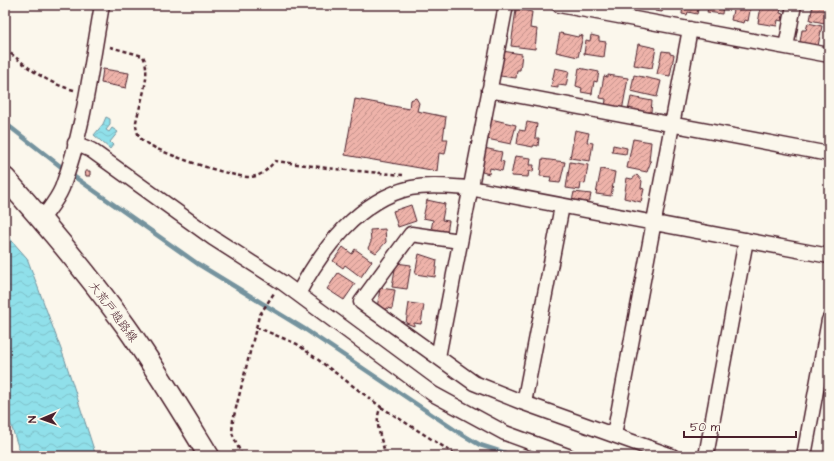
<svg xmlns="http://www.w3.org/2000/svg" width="834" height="461" viewBox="0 0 834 461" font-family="'Architects Daughter','Klee One',sans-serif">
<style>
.water{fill:url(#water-waves);stroke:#74939e}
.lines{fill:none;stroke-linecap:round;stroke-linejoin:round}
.stream{stroke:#74939e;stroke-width:4.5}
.building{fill:url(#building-hatch);stroke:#4a1f2b}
.street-casing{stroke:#4a1f2b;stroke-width:17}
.secondary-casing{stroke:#4a1f2b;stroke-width:23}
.path{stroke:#4a1f2b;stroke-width:2.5;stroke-dasharray:4 3;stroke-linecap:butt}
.street{stroke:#fbf7ec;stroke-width:14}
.secondary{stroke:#fbf7ec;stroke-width:20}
.labels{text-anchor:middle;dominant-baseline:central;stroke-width:3;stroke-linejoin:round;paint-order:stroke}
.street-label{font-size:12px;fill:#4a1f2b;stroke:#fbf7ec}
</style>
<defs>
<pattern id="water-waves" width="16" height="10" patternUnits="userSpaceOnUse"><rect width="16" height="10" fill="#90e0ea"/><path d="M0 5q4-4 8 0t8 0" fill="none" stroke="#7ec0c9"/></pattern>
<pattern id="building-hatch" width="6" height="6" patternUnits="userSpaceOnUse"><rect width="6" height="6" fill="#eeb3aa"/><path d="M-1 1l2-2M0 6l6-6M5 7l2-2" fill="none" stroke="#c3918b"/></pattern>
</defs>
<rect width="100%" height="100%" fill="#fbf7ec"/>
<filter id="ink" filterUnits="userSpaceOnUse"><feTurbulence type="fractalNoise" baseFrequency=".025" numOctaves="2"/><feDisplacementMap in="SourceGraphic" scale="8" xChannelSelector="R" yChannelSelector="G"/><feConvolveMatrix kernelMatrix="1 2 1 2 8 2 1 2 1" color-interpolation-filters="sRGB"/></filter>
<g filter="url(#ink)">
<path class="water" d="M106,117L110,119V125L106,130L109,132L112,128L118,132L110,142L113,145L110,149L94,135L103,124Z
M5,233L27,258L65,360L96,456H21L5,406Z"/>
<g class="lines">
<path class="stream" d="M5,123L69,173L198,264L306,330L458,432L480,445L515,456"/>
</g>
<path class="building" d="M657,5H672V7L664,6L662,12L655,11Z
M683,5H699L697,14L688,12L687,15L682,14Z
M709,5H723L722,14L707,12Z
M734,5H751L748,21L745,20L744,23L731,20Z
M764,5H782L780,13L783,14L782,21L778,20L777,26L758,23L761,7H763Z
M813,5H829V24L810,20Z
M516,9L532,12L530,28L537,29L535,49L511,46Z
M808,23L822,26L818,46L800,42L802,30H806Z
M560,33L578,37L579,35L583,36L578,57L556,52Z
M591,35L599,37V41L606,42L604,57L584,54L586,40L590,41Z
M638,44L656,48L652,68L634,65Z
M502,51L522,54L520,70H517L516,78L500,76Z
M662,51L670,52V54L674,55L670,76L657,74Z
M555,68L569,71L566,86L558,85V88L551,87Z
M579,68L599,72L597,82L594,81L592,94L581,92L582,88L576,86Z
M103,69L129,73L126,88L101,83Z
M608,75L628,78L622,111L605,108L606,99L600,98L604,76L608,77Z
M634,75L661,81L657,97L631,91Z
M631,97L652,101L651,112H648V114L628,111Z
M416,98L419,103L417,111L446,117L443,139H448L445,154L439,153L437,171L345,155L355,99L409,109L410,100Z
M491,119L516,125L511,144L487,139Z
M527,122L537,124L535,138H539L538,146L534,145L533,147L517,144L519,130L525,131Z
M575,130L589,133L587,142L593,143L590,161L570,158Z
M633,139L651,142L649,161H651L647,172L627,168Z
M613,145L627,148L626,154L612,152Z
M484,148L502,152L500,161L504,162L502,171L490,168L489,174L479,171Z
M515,156L531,158L530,165H534L533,172L529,171L528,177L511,176Z
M542,159L565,162L560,183L550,182L551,177L540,176Z
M570,162L588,165L585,184L581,183L580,190L566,188Z
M601,169L615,172L611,196L596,194Z
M85,171H90V176H86Z
M637,175L642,181L641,188L644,189L641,202L624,198L627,178L632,179Z
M574,192L591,194L589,204L572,201Z
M427,200L445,204L442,220L449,221L447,233L431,230L433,220L423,218Z
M411,205L416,221L398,227L393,211Z
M385,229L386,242L376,253L368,248L371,242L370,230Z
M343,247L352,254L355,249L372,261L361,277L345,265L343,268L333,261Z
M419,254L437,260L435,277L415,274Z
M396,263L411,265L407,289L392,287Z
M338,273L355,284L344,300L327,289Z
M380,288L395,290L392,309L386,308L385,311L377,309Z
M409,303L424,305L421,324L414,323V326L406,323Z"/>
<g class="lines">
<g class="street-casing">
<path id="street" d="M559,5L829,55
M786,47L794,5
M489,90L829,154
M75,143L91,150L213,238L283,283L433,394L505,433L568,456
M42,219C49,209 57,200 62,188C84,130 91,66 102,5
M460,241L411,234L361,302L474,383L524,403L672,456
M298,294C321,250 360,199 411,188C431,184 451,187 470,188L829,256
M438,357L506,5
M524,403L562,206
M614,435L690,29
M706,456L746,240
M804,456L829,320"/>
</g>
<g class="secondary-casing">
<path id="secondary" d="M5,178C47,225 88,274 125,325C155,367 182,412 209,456"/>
</g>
<path class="path" d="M110,47L143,56C152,75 140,102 136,122C136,128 137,134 141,139C151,151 234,178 250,177C262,176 267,170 275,161L335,169L403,175
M5,49C28,67 45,83 74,90
M256,327L297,344L381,407C373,421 382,441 386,456
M381,407L458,456
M242,456L232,433L233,420L259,316L274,293"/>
<use href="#street" class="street"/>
<use href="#secondary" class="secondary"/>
</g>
</g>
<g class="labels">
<g class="street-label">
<text transform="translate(113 312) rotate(53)">大荒戸越路線</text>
</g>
</g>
<rect width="834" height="461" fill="none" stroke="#fbf7ec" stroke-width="20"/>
<rect x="10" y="10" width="814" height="441" fill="none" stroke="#4a1f2b" stroke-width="1.5" filter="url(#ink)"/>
<g transform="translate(42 419) rotate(268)" stroke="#fbf7ec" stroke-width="3" paint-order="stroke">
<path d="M0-3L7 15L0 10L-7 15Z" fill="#4a1f2b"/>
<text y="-6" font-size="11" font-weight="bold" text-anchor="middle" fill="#4a1f2b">N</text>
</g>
<path d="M684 431v6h112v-6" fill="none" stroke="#4a1f2b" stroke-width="2"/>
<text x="690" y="431" font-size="12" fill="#4a1f2b" stroke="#fbf7ec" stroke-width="3" paint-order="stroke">50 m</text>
</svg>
